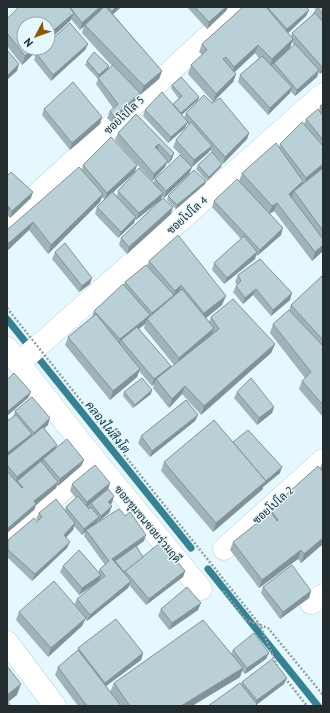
<svg xmlns="http://www.w3.org/2000/svg" width="330" height="713" font-family="'PT Sans',Sarabun,sans-serif">
	<rect width="100%" height="100%" fill="#e5f8fe"/>
	<g fill="none" stroke-linecap="round" stroke-linejoin="round">
		<g stroke="#378195" stroke-width="7">
			<polyline points="7,319 191,548"/>
			<polyline points="208,569 318,706"/>
		</g>
		<g stroke="#b9d0d7" stroke-width="23">
			<g id="minor">
				<polyline points="7,222 240,7"/>
				<polyline points="7,348 95,460 201,589"/>
				<polyline points="19,363 323,94"/>
				<polyline points="7,541 95,460"/>
				<polyline points="224,549 323,460"/>
				<polyline points="311,603 323,595"/>
				<polyline points="7,642 55,706"/>
			</g>
		</g>
		<polyline stroke="#91a0a4" stroke-width="2.5" stroke-dasharray="2 2" stroke-linecap="butt" points="223,591 246,620 268,628 323,695"/>
		<use href="#minor" stroke="#fff" stroke-width="22"/>
		<g stroke="#91a0a4" stroke-width="2.5" stroke-dasharray="2 2" stroke-linecap="butt">
			<polyline points="7,308 260,625 277,666"/>
			<polyline points="285,678 307,706"/>
		</g>
	</g>
	<g fill="#9fb3b9" fill-rule="evenodd">
		<polygon points="19,7 121,7 113,14 162,71 159,79 140,95 139,94 137,99 112,123 107,118 110,111 113,108 96,84 98,79 85,65 87,61 108,69 112,66 82,33 84,26 80,30 71,19 70,21 48,41 48,24 40,48 22,65 7,46 7,19"/>
		<polygon points="187,7 228,7 226,11 207,29"/>
		<path d="M243,7H306L309,10L306,16L288,33L291,37L292,33L313,14L316,7H323V71L320,74L318,72L317,77L295,96L290,91V93L268,115L238,82L240,75L259,58L255,53L234,73L236,74L233,82L213,102L188,74L191,65L202,55L199,52L202,44ZM292,42L294,45L281,57L290,48Z"/>
		<polygon points="88,44 85,50 51,81 34,60 36,53"/>
		<polygon points="172,85 199,97 198,100 182,115 184,118 186,113 212,103 249,133 247,139 223,164 210,150 209,152 192,167 173,147 176,140 189,125 187,123 185,128 168,143 143,116 145,110 173,104 179,99 171,88"/>
		<polygon points="323,104 323,251 312,261 274,211 270,214 281,235 257,256 256,255 255,259 224,284 212,270 214,263 241,239 212,207 214,201 239,181 242,173 279,147 280,144 304,124 306,119 319,111 320,106"/>
		<polygon points="44,109 102,117 100,124 70,150 42,115"/>
		<polygon points="136,114 174,153 172,159 168,164 167,162 165,167 152,181 115,140 118,133"/>
		<polygon points="83,165 135,172 113,192 117,196 118,191 153,183 155,179 192,167 189,174 164,198 162,196 136,220 135,219 134,223 118,238 95,214 97,207 105,200 102,197 100,202 48,254 29,230 7,251 7,230 82,170"/>
		<polygon points="198,165 221,167 207,181 196,169"/>
		<polygon points="7,176 31,198 10,218 7,215"/>
		<polygon points="205,184 176,209 167,200 168,196"/>
		<polygon points="171,214 127,254 119,245 121,238"/>
		<polygon points="55,252 90,284 79,292 52,259"/>
		<path d="M149,261L222,305L206,318L209,322L211,317L275,344L271,353L201,415L182,394L169,408L153,388L154,384L152,386L139,371L137,377L110,400L65,345L68,337L92,317L94,311L124,284L125,282L147,266ZM145,324L144,328L174,365L170,368L171,366L139,329Z"/>
		<polygon points="238,275 290,300 271,316 253,295 243,304 233,292 236,286 237,285 235,282"/>
		<polygon points="323,278 323,417 299,389 302,381 305,378 270,333 273,324 289,310 291,305"/>
		<polygon points="124,392 151,394 133,408 123,396"/>
		<polygon points="237,392 274,407 272,413 257,425 234,398"/>
		<polygon points="15,411 48,425 44,428 56,448 84,460 81,466 58,486 57,485 56,488 36,505 34,510 7,533 7,421 13,417"/>
		<polygon points="198,415 195,421 150,457 138,443 141,436"/>
		<polygon points="233,442 280,473 263,487 263,489 213,532 161,471 164,462"/>
		<polygon points="323,462 323,544 301,563 298,559 259,588 230,550 233,542 268,515 270,509 320,468 322,463"/>
		<polygon points="72,484 108,489 112,503 110,504 112,506 109,513 98,522 97,521 97,523 144,541 137,546 142,557 185,571 183,577 146,605 129,585 128,588 87,621 85,619 82,626 48,657 16,620 19,612 74,605 77,599 95,584 79,595 60,572 63,566 98,572 100,569 105,565 84,536 85,532 82,535 74,526 73,530 66,537 67,548 32,581 7,557 7,544 8,540 38,521 36,519 39,513 65,510 66,507 76,498 70,491"/>
		<polygon points="263,587 311,591 309,598 280,619 261,593"/>
		<polygon points="161,609 198,610 169,630 158,616"/>
		<polygon points="78,648 143,653 141,660 106,686 121,706 78,706 55,675 58,667 78,650"/>
		<polygon points="233,650 269,653 266,659 245,674 242,671 240,677 192,706 121,706 110,692 114,683 231,654"/>
		<polygon points="242,682 284,684 257,704 257,706 208,706 241,685"/>
	</g>
	<g fill="#829296">
		<polygon points="100,7 102,7 99,13 80,30 82,23"/>
		<polygon points="116,7 121,7 109,18 112,11"/>
		<polygon points="226,7 228,7 226,11 207,29 209,22"/>
		<polygon points="309,10 306,16 285,36 287,29"/>
		<polygon points="74,13 70,21 48,41 48,35"/>
		<polygon points="293,39 290,48 269,68 272,59"/>
		<polygon points="88,44 85,50 51,81 53,75"/>
		<polygon points="258,45 255,53 231,75 234,67"/>
		<polygon points="34,48 40,48 22,65 25,56"/>
		<polygon points="19,64 17,71 7,80 7,76"/>
		<polygon points="109,66 108,70 98,79 99,75"/>
		<polygon points="322,67 323,67 323,71 320,74"/>
		<polygon points="319,70 317,77 295,96 297,90"/>
		<polygon points="162,71 159,79 140,95 144,86"/>
		<polygon points="236,74 233,82 213,102 216,94"/>
		<polygon points="292,87 290,93 268,115 270,108"/>
		<polygon points="140,93 137,99 112,123 114,117"/>
		<polygon points="199,97 198,100 179,117 181,113"/>
		<polygon points="102,117 100,124 70,150 72,143"/>
		<polygon points="188,122 185,128 168,143 171,137"/>
		<polygon points="249,133 247,139 223,164 225,157"/>
		<polygon points="159,144 157,151 155,147"/>
		<polygon points="212,146 209,152 192,167 194,160"/>
		<polygon points="174,153 172,159 168,164 171,157"/>
		<polygon points="168,161 165,167 152,181 154,174"/>
		<polygon points="222,164 221,167 207,181 209,177"/>
		<polygon points="323,164 323,169 304,184 306,178"/>
		<polygon points="137,165 135,172 105,200 107,193"/>
		<polygon points="192,167 189,174 164,198 166,191"/>
		<polygon points="206,181 205,184 176,209 177,205"/>
		<polygon points="303,181 300,189 294,191 292,197 286,202 289,194"/>
		<polygon points="33,192 31,198 10,218 12,211"/>
		<polygon points="163,193 161,200 136,220 139,213"/>
		<polygon points="103,194 100,202 48,254 51,245"/>
		<polygon points="277,203 274,211 269,214 272,206"/>
		<polygon points="173,207 171,214 127,254 129,247"/>
		<polygon points="136,217 134,223 118,238 121,232"/>
		<polygon points="33,222 29,230 7,251 9,243"/>
		<polygon points="283,228 281,235 257,256 260,250"/>
		<polygon points="323,245 323,251 312,261 315,252"/>
		<polygon points="257,252 255,259 224,284 227,278"/>
		<polygon points="92,278 90,284 79,292 82,286"/>
		<polygon points="181,285 178,294 150,320 152,313 174,296 175,291"/>
		<polygon points="256,289 253,295 243,304 245,298"/>
		<polygon points="292,293 290,300 271,316 273,310"/>
		<polygon points="226,296 222,305 201,322 204,313"/>
		<polygon points="150,315 148,321 147,319 145,324 122,342 121,340 119,344 117,346 120,339"/>
		<polygon points="214,328 211,337 176,366 179,358"/>
		<polygon points="275,344 271,353 201,415 204,406"/>
		<polygon points="171,366 168,373 156,379 154,384 152,386 154,379"/>
		<polygon points="140,369 137,377 110,400 113,391"/>
		<polygon points="185,386 182,394 169,408 172,399"/>
		<polygon points="152,390 151,394 133,408 135,405"/>
		<polygon points="31,392 28,398 7,416 7,412"/>
		<polygon points="274,407 272,413 257,425 259,418"/>
		<polygon points="198,415 195,421 150,457 152,451"/>
		<polygon points="50,418 48,425 31,439 34,433"/>
		<polygon points="32,434 30,440 7,457 7,453"/>
		<polygon points="57,445 55,452 43,459 42,462 18,482 17,481 16,483 15,484 17,477"/>
		<polygon points="84,460 81,466 58,486 60,479"/>
		<polygon points="282,467 280,473 263,487 263,489 213,532 216,523"/>
		<polygon points="58,482 56,488 36,505 34,510 7,533 7,529 34,501"/>
		<polygon points="110,483 108,490 91,503 85,509 87,502"/>
		<polygon points="114,496 112,503 106,508 108,502"/>
		<polygon points="112,506 109,513 98,522 101,516"/>
		<polygon points="99,517 97,523 86,530 85,532 82,535 84,529"/>
		<polygon points="75,523 73,530 62,542 64,535"/>
		<polygon points="146,535 144,541 110,565 112,559"/>
		<polygon points="323,538 323,544 301,563 304,554"/>
		<polygon points="70,542 67,548 32,581 35,574"/>
		<polygon points="301,550 298,559 259,588 262,580"/>
		<polygon points="185,571 183,577 146,605 149,599"/>
		<polygon points="101,575 99,581 79,595 82,588"/>
		<polygon points="131,581 128,588 87,621 90,615"/>
		<polygon points="311,591 309,598 280,619 283,612"/>
		<polygon points="201,603 198,610 169,630 172,623"/>
		<polygon points="86,618 82,626 48,657 51,648"/>
		<polygon points="143,653 141,660 102,689 105,683"/>
		<polygon points="269,653 266,659 245,674 247,668"/>
		<polygon points="243,668 240,677 192,706 181,706"/>
		<polygon points="287,678 284,684 255,706 257,704 257,706 254,706 257,700"/>
		<polygon points="21,684 17,695 7,703 7,695"/>
	</g>
	<g fill="#b9d0d7" stroke="#829296">
		<polygon points="19,7 69,7 74,13 48,35 48,24 24,24 24,48 34,48 25,56 7,33 7,19"/>
		<polygon points="70,7 100,7 82,23"/>
		<polygon points="104,7 106,7 162,71 144,86 85,25"/>
		<polygon points="108,7 116,7 112,11"/>
		<polygon points="195,7 226,7 209,22"/>
		<polygon points="243,7 266,7 293,39 272,59 258,45 234,67 226,57 223,59 236,74 216,94 191,65 207,50 202,44"/>
		<polygon points="267,7 306,7 309,10 287,29"/>
		<polygon points="317,7 323,7 323,14"/>
		<polygon points="315,13 323,22 323,67 322,67 292,33"/>
		<polygon points="70,23 88,44 53,75 36,53 42,48 48,48 48,43"/>
		<polygon points="295,44 319,70 297,90 274,63"/>
		<polygon points="7,50 19,64 7,76"/>
		<polygon points="94,52 109,66 99,75 87,61"/>
		<polygon points="262,56 292,87 270,108 240,75"/>
		<polygon points="113,65 140,93 114,117 110,111 118,104 98,78"/>
		<polygon points="181,77 199,97 181,113 173,104 182,96 172,85"/>
		<polygon points="73,82 102,117 72,143 44,109"/>
		<polygon points="162,92 188,122 171,137 145,110"/>
		<polygon points="204,95 212,103 220,98 249,133 225,157 186,113"/>
		<polygon points="323,104 323,110 320,106"/>
		<polygon points="318,109 323,116 323,140 306,119"/>
		<polygon points="136,114 174,153 171,157 159,144 155,147 168,161 154,174 118,133"/>
		<polygon points="191,122 212,146 194,160 176,140"/>
		<polygon points="302,122 323,146 323,164 306,178 280,144"/>
		<polygon points="111,137 137,165 107,193 83,165"/>
		<polygon points="276,143 303,181 289,194 323,239 323,245 315,252 277,203 272,206 242,173"/>
		<polygon points="212,152 222,164 209,177 198,165"/>
		<polygon points="180,155 192,167 166,191 155,179"/>
		<polygon points="79,167 103,194 51,245 33,222 9,243 7,241 7,230"/>
		<polygon points="139,168 163,193 139,213 118,191"/>
		<polygon points="323,168 323,231 294,191"/>
		<polygon points="194,170 206,181 177,205 168,196"/>
		<polygon points="11,172 33,192 12,211 7,205 7,176"/>
		<polygon points="237,179 283,228 260,250 214,201"/>
		<polygon points="112,192 136,217 121,232 97,207"/>
		<polygon points="163,198 173,207 129,247 121,238"/>
		<polygon points="7,206 9,209 7,211"/>
		<polygon points="178,235 226,296 204,313 181,285 175,291 149,261"/>
		<polygon points="244,236 257,252 227,278 214,263"/>
		<polygon points="65,243 92,278 82,286 55,252"/>
		<polygon points="260,259 292,293 273,310 256,289 245,298 236,286 241,281 238,275"/>
		<polygon points="146,265 174,295 152,313 125,282"/>
		<polygon points="322,276 323,278 323,340 291,305"/>
		<polygon points="123,284 150,315 120,339 94,311"/>
		<polygon points="182,289 214,328 179,358 147,319"/>
		<polygon points="233,299 275,344 204,406 185,386 172,399 156,379 219,329 211,317"/>
		<polygon points="289,310 323,346 323,405 302,381 311,372 273,324"/>
		<polygon points="96,314 140,369 113,391 68,337"/>
		<polygon points="137,327 171,366 154,379 121,340"/>
		<polygon points="14,373 31,392 7,412 7,380"/>
		<polygon points="142,378 152,390 135,405 124,392"/>
		<polygon points="251,378 274,407 259,418 237,392"/>
		<polygon points="32,397 50,418 34,433 15,411"/>
		<polygon points="186,400 198,415 152,451 141,436"/>
		<polygon points="16,415 32,434 7,453 7,421"/>
		<polygon points="214,420 266,481 216,523 164,462"/>
		<polygon points="43,427 57,445 17,477 7,465 7,456"/>
		<polygon points="248,430 282,467 266,481 233,442"/>
		<polygon points="67,439 84,460 60,479 43,459"/>
		<polygon points="41,461 58,482 34,501 36,504 7,529 7,471 22,488 23,487 17,481"/>
		<polygon points="95,465 110,483 87,502 72,484"/>
		<polygon points="318,466 323,472 323,538 304,554 301,550 262,580 233,542 271,512 277,521 278,520 270,509"/>
		<polygon points="108,489 114,496 108,502 112,506 101,516 91,503"/>
		<polygon points="78,496 89,509 91,507 99,517 84,529 66,507"/>
		<polygon points="56,499 75,523 64,535 70,542 35,574 8,550 8,540 34,518 37,522 42,517 39,513"/>
		<polygon points="119,509 125,516 130,512 146,535 112,559 131,581 90,615 77,599 105,576 100,569 109,561 86,530"/>
		<polygon points="161,542 185,571 149,599 125,571"/>
		<polygon points="136,546 143,557 124,572 115,561"/>
		<polygon points="79,550 101,575 82,588 63,566"/>
		<polygon points="292,565 311,591 283,612 263,587"/>
		<polygon points="54,581 86,618 51,648 19,612"/>
		<polygon points="187,587 201,603 172,623 161,609"/>
		<polygon points="116,619 143,653 105,683 78,648"/>
		<polygon points="203,620 243,668 181,706 130,706 114,683"/>
		<polygon points="254,633 269,653 247,668 233,650"/>
		<polygon points="78,650 121,706 87,706 58,667"/>
		<polygon points="272,659 287,678 257,700 242,682"/>
		<polygon points="7,666 21,684 7,695"/>
		<polygon points="240,683 257,704 255,706 208,706"/>
		<polygon points="7,701 11,706 7,706"/>
	</g>
	<g text-anchor="middle" dominant-baseline="central" stroke-width="3" stroke-linejoin="round" paint-order="stroke">
		<g font-size="11" fill="#232c2f" stroke="#e5f8fe">
			<text transform="translate(124 115) rotate(-43)">ซอยโปโล 5</text>
			<text transform="translate(187 215) rotate(-42)">ซอยโปโล 4</text>
			<text transform="translate(273 505) rotate(-42)">ซอยโปโล 2</text>
			<text transform="translate(148 524) rotate(50)">ซอยชุมชนซอยร่วมฤดี</text>
		</g>
		<g font-size="12" font-style="italic" fill="#053541" stroke="#e5f8fe">
			<text transform="translate(108 427) rotate(51)">คลองไผ่สิงโต</text>
		</g>
	</g>
	<rect width="330" height="713" fill="none" stroke="#232c2f" stroke-width="16"/>
	<g transform="translate(36 36) rotate(229)"><circle r="19" fill="#e5f8fe" stroke="#97a6ab"/>
	<path d="M0-3L7 15L0 10L-7 15Z" fill="#8c5806"/>
	<text y="-6" font-size="11" font-weight="bold" text-anchor="middle" fill="#232c2f">N</text>
	</g>
</svg>
